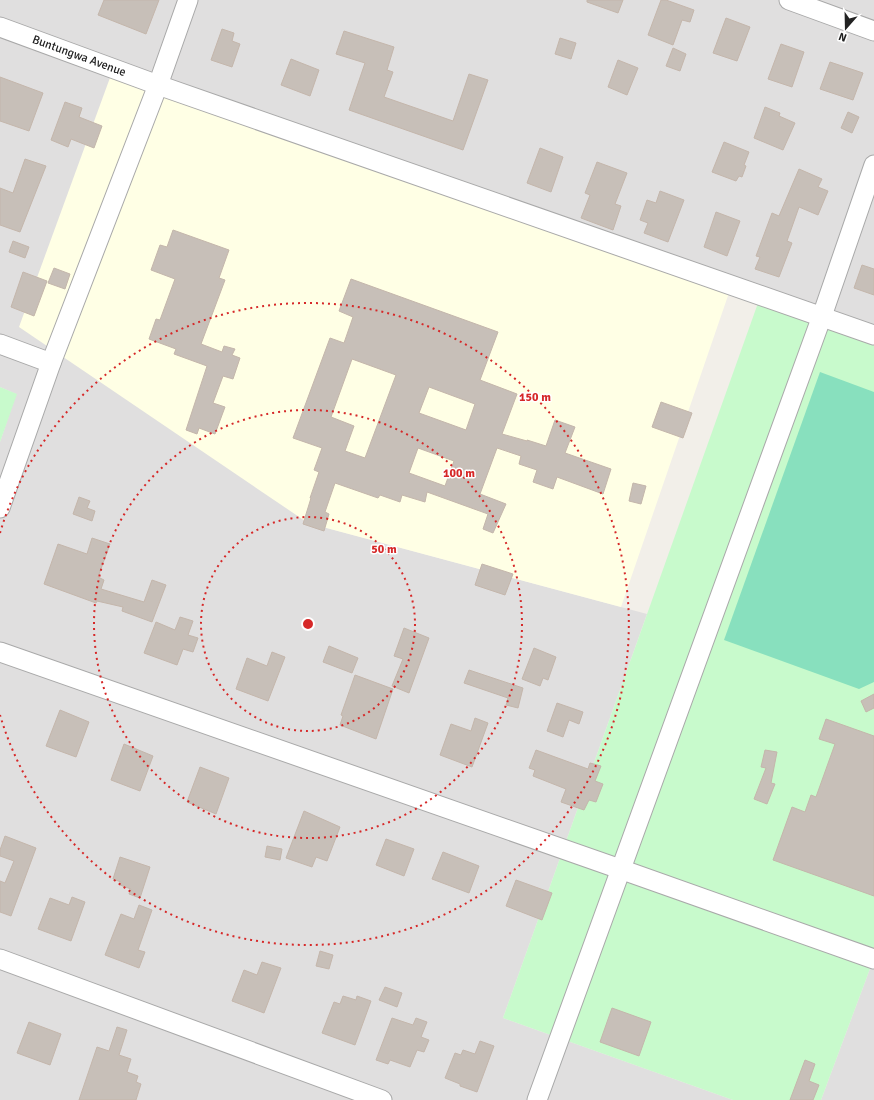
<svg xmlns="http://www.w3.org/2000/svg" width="874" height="1100" font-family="Signika,sans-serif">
	<rect width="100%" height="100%" fill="#f2efe9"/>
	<g fill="#e0dfdf">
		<polygon points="0,0 874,0 874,329 732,284 308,523 647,614 503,1018 733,1100 0,1100 0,442 16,394 0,387"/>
		<polygon points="874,958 874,1100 821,1100"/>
	</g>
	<polygon fill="#ffffe5" points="115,64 732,284 621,607 308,523 19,327"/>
	<g fill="#c8facc">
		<polygon points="763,289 874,329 874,958 821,1100 733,1100 503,1018"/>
		<polygon points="0,387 17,394 0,442"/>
	</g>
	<polygon fill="#88e0be" points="820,372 874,392 874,682 859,689 724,640"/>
	<g fill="#c7bfb8" stroke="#c4b6ab" fill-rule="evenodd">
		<polygon points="104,0 159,0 146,34 98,15"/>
		<polygon points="587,0 623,0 618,13 587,2"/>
		<polygon points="661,0 666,0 694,10 690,22 682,20 673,45 648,35"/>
		<polygon points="726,18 750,27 737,61 713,53"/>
		<polygon points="222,29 234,33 232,41 240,44 232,67 211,60"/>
		<polygon points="344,31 394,47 387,70 393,72 384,97 453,121 469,74 488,80 463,150 349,110 365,63 336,54"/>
		<polygon points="560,38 576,43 571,59 555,54"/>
		<polygon points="781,44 804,52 792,87 768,79"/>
		<polygon points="673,48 686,54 680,71 666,66"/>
		<polygon points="291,59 319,70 310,96 281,85"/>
		<polygon points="618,60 638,68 627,95 608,87"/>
		<polygon points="830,62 863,73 853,100 820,89"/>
		<polygon points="0,77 43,93 29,131 0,121"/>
		<polygon points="65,102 82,108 79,117 102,126 94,148 71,139 68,147 51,140"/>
		<polygon points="765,107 780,113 779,116 795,123 783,150 754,138"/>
		<polygon points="848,112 859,117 852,133 841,128"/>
		<polygon points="724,142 749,152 744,165 746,166 742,177 739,176 736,181 712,172"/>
		<polygon points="540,148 563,157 551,192 527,183"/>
		<polygon points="25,159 46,166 20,232 0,225 0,188 13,193"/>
		<polygon points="597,162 627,173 615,204 621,206 613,230 581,218 590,195 585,193"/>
		<polygon points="799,169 822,179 818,187 828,191 818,215 799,207 787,241 792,243 779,277 755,269 760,257 756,256 772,213 779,216"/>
		<polygon points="660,191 684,200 668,242 644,233 648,223 640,220 647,200 656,203"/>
		<polygon points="716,212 740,221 727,256 704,247"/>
		<polygon points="173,230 229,250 219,278 225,280 201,344 222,352 224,346 235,349 232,355 240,358 233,379 223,376 213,403 225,407 215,434 199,428 197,434 186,430 207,366 174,354 176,349 149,339 156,319 160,320 175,279 151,270 160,245 167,247"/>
		<polygon points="13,241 29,247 25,258 9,252"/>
		<polygon points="862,265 874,269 874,295 854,288"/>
		<polygon points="54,268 70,274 65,289 48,283"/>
		<polygon points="23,272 47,281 34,316 11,307"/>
		<path d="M351,279L498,332L480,380L517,394L502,434L527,441V440L546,446L555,420L575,427L565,453L611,469L603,494L557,477L553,489L533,482L537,470L519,464L521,456L497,448L480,494L506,504L493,533L483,529L488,514L427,492L425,502L402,495L400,502L380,495L378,498L335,483L325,512L329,514L324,531L303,524L311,498H310L319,472L314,470L322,448L293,438L330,338L344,343L353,317L339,311ZM352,359L396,375L365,458L345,451L354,426L331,417ZM429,387L475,404L466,430L419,413ZM418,448L454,461L445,486L409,473Z"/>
		<polygon points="661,402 692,413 683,438 652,427"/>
		<polygon points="633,483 646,486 641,504 629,501"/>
		<polygon points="79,497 90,501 87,508 95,511 92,521 73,514"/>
		<polygon points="92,538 110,544 98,577 104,580 101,589 144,602 152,580 166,585 152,622 122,611 123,607 97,601 96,603 44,584 58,544 87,554"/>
		<polygon points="482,564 513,574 505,595 475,585"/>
		<polygon points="180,617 193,621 188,635 198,638 193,652 183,649 177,665 144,653 156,622 175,630"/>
		<polygon points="404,628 429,638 409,693 392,686 403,659 394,656"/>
		<polygon points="329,646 358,658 352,673 323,662"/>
		<polygon points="534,648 556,657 548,680 543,678 540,686 522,679"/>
		<polygon points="272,652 285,657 268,701 236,689 247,658 267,666"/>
		<polygon points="469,670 523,688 518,708 506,705 508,698 464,683"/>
		<polygon points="355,675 393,689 376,739 340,725 343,716 341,715"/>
		<polygon points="874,694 874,708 866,712 861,701"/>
		<polygon points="557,703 583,712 579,724 569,720 563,737 547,731"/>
		<polygon points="60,710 89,722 76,757 46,746"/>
		<polygon points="475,718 488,723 472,767 440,755 451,724 471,731"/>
		<polygon points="826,719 874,736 874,896 773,860 792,807 805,812 811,795 816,797 835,744 819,739"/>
		<polygon points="124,744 153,756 140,791 111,780"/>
		<polygon points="536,750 588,769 590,763 601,766 595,781 603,784 596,802 589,800 584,810 561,802 566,789 533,776 535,770 529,768"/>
		<polygon points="765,750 777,752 771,783 775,784 767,804 754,799 766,768 761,767"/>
		<polygon points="200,767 229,778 216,814 187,802"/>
		<polygon points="304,811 340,827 327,861 316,857 312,867 286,858"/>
		<polygon points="5,836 36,848 11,916 0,912 0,881 5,883 14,861 0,856 0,850"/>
		<polygon points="386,839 414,849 404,876 376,865"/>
		<polygon points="267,846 282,849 280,860 265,857"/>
		<polygon points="443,852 479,866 469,893 432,879"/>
		<polygon points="120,857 150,867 140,898 129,894 131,889 120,885 121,882 113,879"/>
		<polygon points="516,880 552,893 542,920 506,906"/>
		<polygon points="72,897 85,902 71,941 38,929 50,898 69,905"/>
		<polygon points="139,905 152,910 138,950 145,952 139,968 105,955 121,914 134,919"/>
		<polygon points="320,951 333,955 329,969 316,966"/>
		<polygon points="262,962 281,968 264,1013 232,1001 244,970 257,975"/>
		<polygon points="385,987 402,993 397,1007 379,1000"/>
		<polygon points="343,996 356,1000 357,996 371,1001 355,1045 322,1033 334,1002 340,1004"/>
		<polygon points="612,1008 651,1022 639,1056 600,1042"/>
		<polygon points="392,1018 413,1025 416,1018 427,1022 421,1037 429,1040 424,1052 417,1050 410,1067 390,1060 388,1064 376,1060"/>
		<polygon points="29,1022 61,1034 50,1065 17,1053"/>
		<polygon points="117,1027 127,1030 119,1055 131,1059 127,1072 138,1076 136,1082 141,1084 136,1100 79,1100 97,1047 109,1051"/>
		<polygon points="480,1041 494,1046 477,1092 460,1086 460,1084 445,1078 455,1053 461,1055 463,1050 475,1054"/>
		<polygon points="805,1060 815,1064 809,1081 819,1085 813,1100 790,1100"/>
	</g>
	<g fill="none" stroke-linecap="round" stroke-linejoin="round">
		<g stroke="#a9a9a9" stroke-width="21">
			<g id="minor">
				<polyline points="789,0 874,31"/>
				<polyline points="0,27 158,85 874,335"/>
				<polyline points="0,344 51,363"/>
				<polyline points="0,508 51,363 158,85 188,0"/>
				<polyline points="0,652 620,869 874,959"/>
				<polyline points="0,959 382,1100"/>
				<polyline points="537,1100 822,316 874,165"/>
			</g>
		</g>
		<use href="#minor" stroke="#fff" stroke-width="19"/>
	</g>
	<g fill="none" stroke="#d62828" stroke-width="2" stroke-dasharray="2 4">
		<circle cx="308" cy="624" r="107"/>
		<circle cx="308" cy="624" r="214"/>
		<path d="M0 533A321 321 0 1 1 0 715"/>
	</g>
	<g text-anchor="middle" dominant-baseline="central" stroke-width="3" stroke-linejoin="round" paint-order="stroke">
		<g font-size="12" fill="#222" stroke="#fff">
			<text transform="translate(79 56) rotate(20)">Buntungwa Avenue</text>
		</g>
	</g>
	<circle cx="308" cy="624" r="6" fill="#d62828" stroke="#fff" stroke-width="2"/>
	<g font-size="12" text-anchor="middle" font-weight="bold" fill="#d62828" stroke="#fff" stroke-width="3" stroke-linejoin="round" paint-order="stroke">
		<text x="535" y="401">150 m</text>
		<text x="459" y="477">100 m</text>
		<text x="384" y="553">50 m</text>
	</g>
	<g transform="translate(846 28) rotate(200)" stroke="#ffffff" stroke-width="3" paint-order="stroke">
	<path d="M0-3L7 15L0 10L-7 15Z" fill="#222222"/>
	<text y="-6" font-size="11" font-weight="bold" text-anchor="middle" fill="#222222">N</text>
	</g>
</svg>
